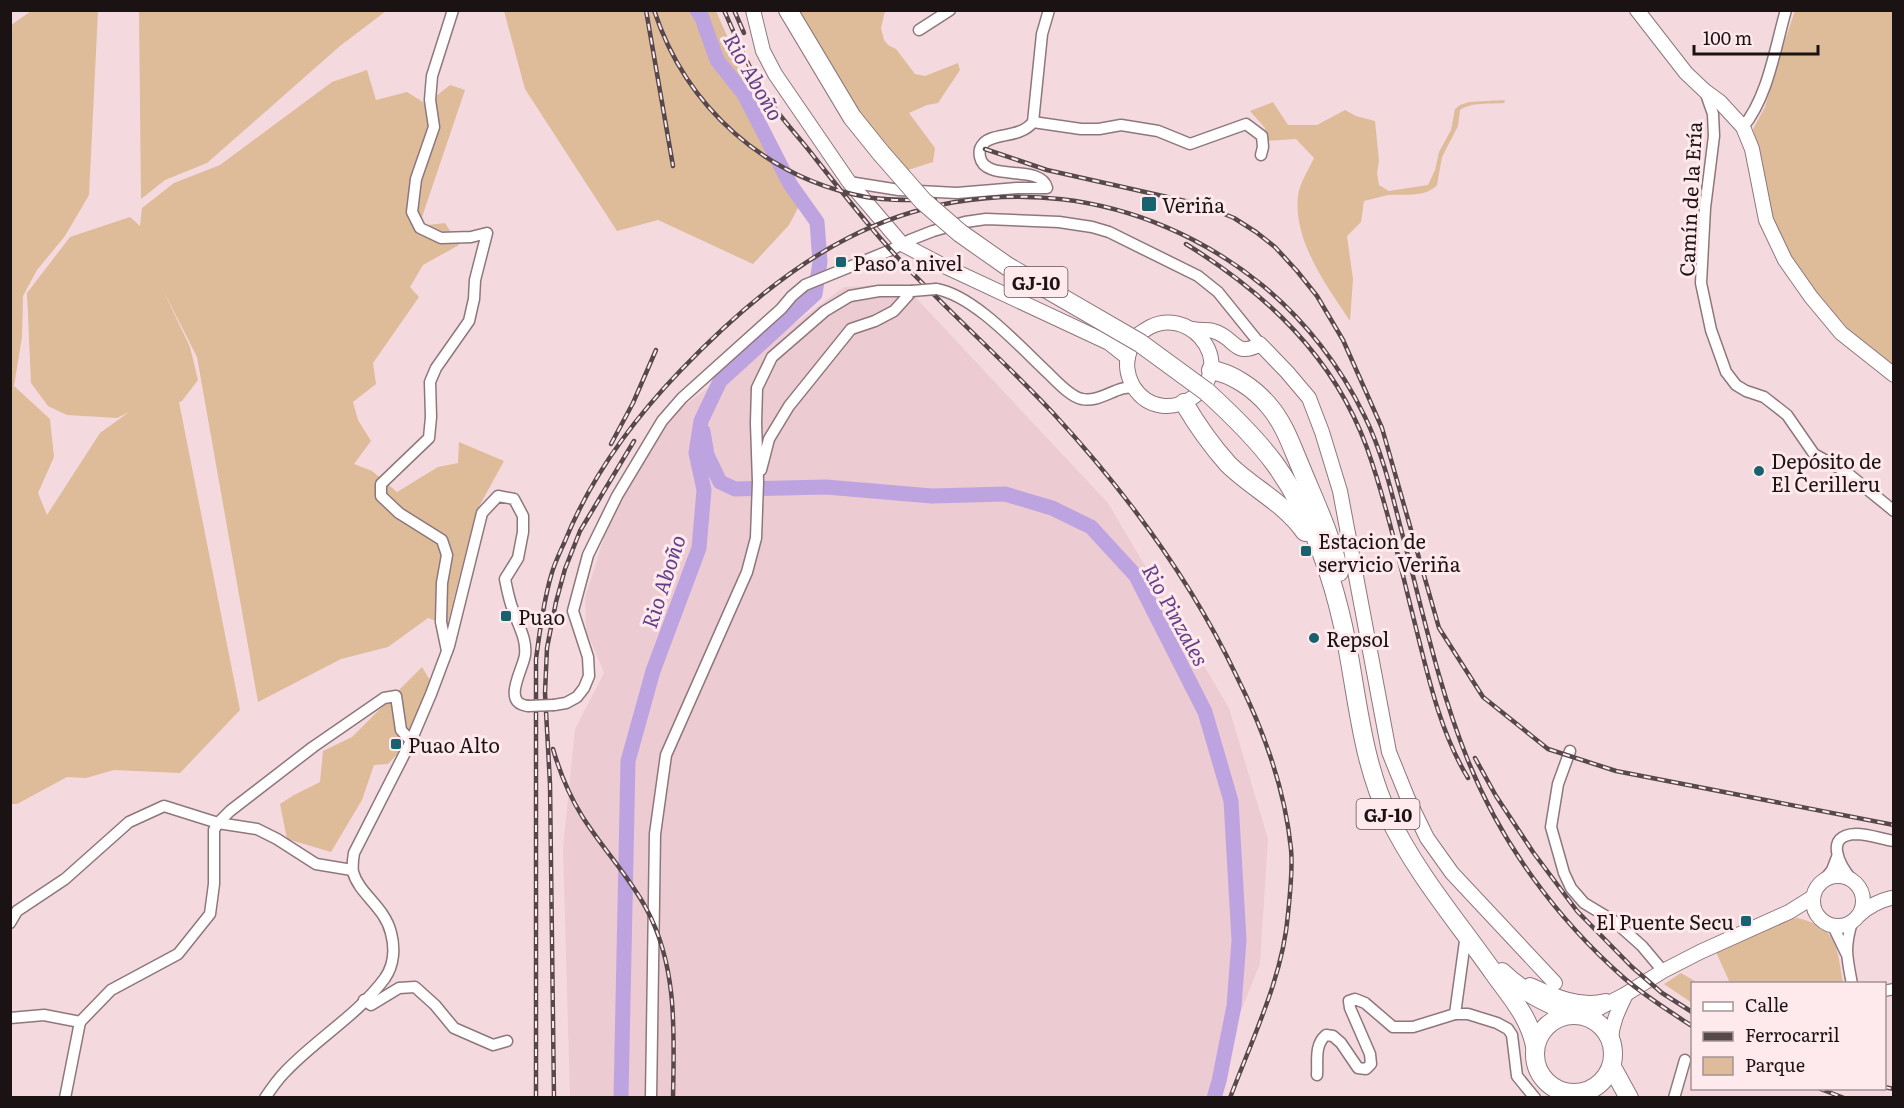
<svg xmlns="http://www.w3.org/2000/svg" width="1904" height="1108" font-family="Literata,serif">
	<rect width="100%" height="100%" fill="#f4dadf"/>
	<polygon fill="#edcbd2" points="903,284 1108,503 1229,708 1268,839 1260,964 1206,1097 570,1098 563,848 575,729 604,673 586,629 585,598 609,522 650,447 678,410 844,287"/>
	<g fill="#debb99">
		<polygon points="31,11 98,11 89,195 65,236 37,270 23,296 22,337 14,386 50,419 54,457 38,493 47,515 100,433 129,412 117,418 67,415 48,406 31,383 27,293 70,237 130,217 140,226 142,208 174,183 220,165 332,82 367,70 376,100 407,92 426,104 450,85 465,90 419,226 445,223 459,245 423,265 410,287 419,297 373,363 376,384 353,402 358,420 371,441 354,464 372,471 397,492 438,467 458,463 459,442 504,461 476,512 447,625 428,618 388,647 341,659 258,702 197,357 163,290 190,347 198,380 182,401 179,402 240,710 180,773 114,770 86,778 67,777 17,804 11,804 10,26"/>
		<polygon points="139,11 139,10 386,11 340,46 207,163 165,180 141,199"/>
		<polygon points="504,11 716,11 744,74 754,127 794,178 799,206 789,225 753,264 658,220 617,231 525,89"/>
		<polygon points="799,11 885,11 881,28 884,40 888,45 896,49 915,74 925,76 958,63 960,70 938,103 927,105 909,113 935,148 933,162 908,170 856,107"/>
		<polygon points="1795,11 1893,11 1893,365 1892,366 1851,332 1822,301 1790,255 1771,222 1753,129 1765,107 1781,51"/>
		<path d="M1505,100L1504,103C1490,104 1471,102 1460,110L1458,126L1442,157L1437,185C1426,198 1404,194 1388,195C1380,197 1372,199 1364,201L1361,222L1347,236L1353,279L1350,321C1327,286 1293,241 1298,196C1299,184 1309,169 1314,158L1296,139L1266,141L1265,128L1250,111L1273,102L1288,125H1317L1345,110L1356,116L1375,121L1379,161L1377,173L1379,185L1389,191L1428,185L1435,170L1439,152L1451,130L1455,109L1460,105L1469,102Z"/>
		<polygon points="422,667 431,682 399,752 388,764 374,765 362,800 331,852 287,839 280,804 294,795 320,782 323,751 352,737"/>
		<path d="M1797,918C1838,927 1837,948 1843,983H1730L1716,952L1787,920Z"/>
		<polygon points="1681,973 1698,983 1692,984 1692,1003 1664,984"/>
	</g>
	<g fill="none" stroke-linecap="round" stroke-linejoin="round">
		<g stroke="#bda4e0" stroke-width="15">
			<polyline points="703,431 707,455 720,482 735,489 826,487 932,496 1005,494 1052,508 1091,527 1136,576 1205,712 1231,801 1239,940 1234,1006 1219,1081 1214,1098"/>
			<polyline points="621,1098 628,761 653,671 699,548 704,490 696,453 701,421 720,381 815,294 820,262 817,222 790,184 744,94 717,60 702,18 697,10"/>
		</g>
		<g stroke="#8e777c" stroke-width="13">
			<g id="street">
				<polyline points="919,30 950,10"/>
				<polyline points="1705,91 1713,114 1714,136 1705,208 1701,283 1711,330 1726,372 1736,385 1746,391 1764,397 1787,415 1814,454 1846,472 1894,511"/>
				<polyline points="1033,122 1081,129 1099,129 1121,125 1158,131 1190,144 1246,124 1262,136 1263,147 1261,155"/>
				<path d="M1743,127C1768,97 1775,48 1786,10"/>
				<path d="M849,182L899,190L957,193L1017,188H1047C1041,163 985,183 980,157C979,152 980,147 983,144C993,132 1020,139 1033,122L1042,34L1049,10"/>
				<path d="M936,289C974,295 1021,348 1049,374C1057,382 1071,397 1082,399C1101,403 1118,384 1135,388"/>
				<polyline points="761,470 769,439 789,406 851,329 875,321 894,311 912,291"/>
				<polyline points="447,651 441,622 442,583 447,555 442,540 399,513 381,496 381,484 429,438 431,417 430,382 436,368 469,321 474,299 475,280 487,233 471,237 441,238 420,228 412,212 416,179 434,127 430,100 432,76 453,10"/>
				<polyline points="554,705 566,703 577,697 584,688 589,676 588,657 573,611 588,555 617,496 662,421 682,398 781,309 792,296 805,285 891,250 910,240 933,231 965,222 986,219 1059,222 1092,227 1109,232 1198,276 1218,292 1260,344"/>
				<polyline points="1570,751 1558,784 1551,827 1564,873 1571,888 1584,903 1614,921 1642,946 1663,971"/>
				<polyline points="1824,880 1832,870 1837,857"/>
				<path d="M1852,880C1840,866 1823,835 1856,834C1868,834 1882,839 1894,841"/>
				<path d="M1852,922C1844,949 1847,957 1852,984"/>
				<polyline points="10,923 17,911 65,879 129,822 164,806 218,823 257,829 277,839 316,864 352,870"/>
				<polyline points="1833,926 1846,953"/>
				<polyline points="1884,991 1894,989"/>
				<polyline points="364,1000 371,1005 399,988 415,987 435,1005 454,1028 493,1045 507,1041"/>
				<polyline points="1455,1014 1466,934"/>
				<polyline points="10,1018 44,1015 80,1022"/>
				<polyline points="80,1022 111,990 178,954 210,914 214,884 214,830 218,823 230,811 313,747 384,698 396,696 401,730 411,741"/>
				<path d="M1317,1075C1318,1061 1314,1045 1326,1035L1333,1036L1341,1043L1358,1068L1366,1069L1371,1064L1370,1054L1350,1008L1349,1001L1355,999L1365,1003L1393,1027H1413L1455,1014H1468L1497,1023L1508,1029L1512,1035L1517,1076L1535,1098"/>
				<polyline points="65,1098 80,1022"/>
				<path d="M265,1098C271,1089 277,1080 285,1072C316,1039 358,1015 385,978C394,965 395,948 391,933C385,907 359,894 353,872C352,866 353,859 354,853L411,741L431,694L449,646L482,513L498,496L514,499L523,516V532L518,558L505,579C507,589 509,600 513,610C518,625 527,639 525,655C523,670 501,703 528,706"/>
				<polyline points="651,1098 655,834 666,755 747,572 756,538 758,482 756,423 757,388 772,357 825,311 850,296 879,291 912,291"/>
				<polyline points="1674,1098 1685,1060"/>
			</g>
		</g>
		<g stroke="#8e777c" stroke-width="16">
			<g id="secondary">
				<polyline points="753,10 763,51 775,74 849,182 902,244 942,265 1109,343 1128,358"/>
				<polyline points="1637,10 1686,73 1705,91 1720,102 1743,127 1752,149 1766,220 1785,260 1811,297 1841,333 1894,375"/>
				<path d="M1193,329C1200,331 1207,329 1213,331C1236,337 1234,359 1260,344L1287,372L1309,398L1322,432L1340,491L1389,752L1408,799L1427,838L1452,873L1555,983"/>
				<path d="M1126,341C1135,338 1141,332 1150,327C1167,318 1187,323 1200,337C1240,382 1164,436 1133,386C1127,375 1125,362 1130,350"/>
				<circle cx="1838" cy="901" r="25"/>
				<path d="M1859,915C1869,906 1878,901 1891,898"/>
				<path d="M1530,985C1554,996 1580,1008 1606,1001"/>
				<polyline points="1584,1016 1626,994 1663,971 1700,952 1789,912 1813,897"/>
				<path d="M1611,1039C1612,1022 1619,1009 1626,994"/>
			</g>
		</g>
		<g stroke="#8e777c" stroke-width="20">
			<g id="highway">
				<polyline points="788,10 852,117 881,153"/>
				<path d="M1211,370C1232,373 1255,389 1269,406C1284,423 1292,447 1301,468C1315,502 1331,535 1339,572"/>
				<path d="M1207,392C1231,414 1256,438 1275,464C1313,517 1335,582 1347,645C1358,703 1363,763 1389,817C1416,873 1457,921 1493,972C1510,996 1529,1016 1535,1046"/>
				<path d="M1184,403C1197,425 1211,445 1228,464C1252,488 1285,503 1305,532"/>
				<path d="M1502,972C1522,992 1547,1003 1572,1014"/>
				<circle cx="1574" cy="1054" r="39"/>
				<polyline points="1612,1067 1629,1098"/>
			</g>
		</g>
		<use href="#street" stroke="#fff" stroke-width="10"/>
		<use href="#secondary" stroke="#fff" stroke-width="14"/>
		<use href="#highway" stroke="#fff" stroke-width="18"/>
		<g stroke="#56484b" stroke-width="4.5">
			<g id="rail">
				<polyline points="646,10 673,166"/>
				<path d="M654,10C686,108 766,178 866,197C889,201 912,200 935,200"/>
				<path d="M724,10C737,40 750,71 767,97C781,119 800,138 815,158C842,192 868,226 898,258C948,311 1003,360 1053,413C1126,492 1191,580 1237,677C1264,731 1285,789 1291,849C1293,870 1290,893 1288,914C1283,977 1252,1039 1230,1098"/>
				<polyline points="734,10 744,33"/>
				<polyline points="985,149 1047,170 1203,205 1234,218 1256,232 1275,247 1297,271 1317,296 1343,340 1382,428 1439,628 1483,697 1548,749 1616,771 1894,825"/>
				<path d="M1186,244C1267,294 1334,357 1367,448C1387,505 1400,565 1415,624C1428,676 1440,732 1468,778"/>
				<polyline points="611,444 633,403 656,350"/>
				<path d="M553,749C560,773 569,795 582,816C602,848 629,876 647,910C678,968 674,1034 673,1098"/>
				<polyline points="1475,758 1496,796 1533,852 1577,911 1632,967 1662,993 1692,1012"/>
				<polyline points="1884,1087 1894,1089"/>
				<polyline points="1818,1088 1844,1098"/>
				<path d="M536,1098V659C540,631 543,603 551,576C554,564 560,552 565,541C591,477 632,421 680,371C729,320 785,270 848,238C985,168 1144,189 1262,285C1305,320 1341,367 1365,417C1383,454 1392,494 1402,533C1422,608 1438,686 1467,758C1500,842 1556,918 1624,978C1645,996 1669,1011 1692,1026"/>
				<polyline points="554,1098 550,784 545,693 547,648 556,602 565,569 580,531 634,441"/>
			</g>
		</g>
		<use href="#rail" stroke="#fee9ed" stroke-width="2" stroke-dasharray="7" stroke-linecap="butt"/>
		<g stroke="#8e777c" stroke-width="13" stroke-linecap="butt">
			<g id="street-bridge">
				<polyline points="912,291 936,289"/>
				<polyline points="528,706 554,705"/>
			</g>
		</g>
		<g stroke="#8e777c" stroke-width="20" stroke-linecap="butt">
			<polyline id="highway-bridge" points="881,153 923,201 960,233 1007,266 1140,343 1207,392"/>
		</g>
		<use href="#street-bridge" stroke="#fff" stroke-width="10"/>
		<use href="#highway-bridge" stroke="#fff" stroke-width="18"/>
	</g>
	<g fill="#17626e" stroke="#fee9ed" stroke-width="2">
		<rect x="1141" y="196" width="16" height="16" rx="3"/>
		<rect x="835" y="256" width="12" height="12" rx="3"/>
		<circle cx="1759" cy="471" r="6"/>
		<rect x="1300" y="545" width="12" height="12" rx="3"/>
		<rect x="500" y="610" width="12" height="12" rx="3"/>
		<circle cx="1314" cy="638" r="6"/>
		<rect x="390" y="738" width="12" height="12" rx="3"/>
		<rect x="1740" y="915" width="12" height="12" rx="3"/>
	</g>
	<g text-anchor="middle" dominant-baseline="central" stroke-width="6" stroke-linejoin="round" paint-order="stroke">
		<g fill="#fee9ed" stroke="#5f5255" stroke-width="1.5">
			<rect x="1004.5" y="267" width="63" height="30" rx="4.5"/>
			<rect x="1356.5" y="799" width="63" height="30" rx="4.5"/>
		</g>
		<g font-size="18" font-weight="bold" fill="#1b1214">
			<text x="1036" y="282">GJ-10</text>
			<text x="1388" y="814">GJ-10</text>
		</g>
		<g font-size="20" fill="#1b1214" stroke="#fee9ed">
			<text transform="translate(1689 199) rotate(-87)">Camín de la Ería</text>
		</g>
		<g font-size="20" fill="#1b1214" stroke="#fee9ed" text-anchor="start">
			<text x="1162" y="204">Veriña</text>
			<text x="853" y="262">Paso a nivel</text>
			<text x="1771" y="460">Depósito de<tspan x="1771" dy="23">El Cerilleru</tspan></text>
			<text x="1318" y="540">Estacion de<tspan x="1318" dy="23">servicio Veriña</tspan></text>
			<text x="518" y="616">Puao</text>
			<text x="1326" y="638">Repsol</text>
			<text x="408" y="744">Puao Alto</text>
			<text x="1734" y="921" text-anchor="end">El Puente Secu</text>
		</g>
		<g font-size="21" font-style="italic" fill="#613f88" stroke="#fee9ed">
			<text transform="translate(755 76) rotate(60)">Rio Aboño</text>
			<text transform="translate(662 581) rotate(-72)">Rio Aboño</text>
			<text transform="translate(1177 614) rotate(61)">Rio Pinzales</text>
		</g>
	</g>
	<rect width="1904" height="1108" fill="none" stroke="#1b1214" stroke-width="24"/>
	<rect x="1691" y="982" width="195" height="108" fill="#fee9ed" stroke="#a39396" stroke-width="1.5"/>
	<rect x="1703" y="1002" width="30" height="9" fill="#ffffff" stroke="#a39396" stroke-width="1.5"/>
	<text x="1745" y="1012" font-size="18" fill="#1b1214">Calle</text>
	<rect x="1703" y="1032" width="30" height="9" fill="#56484b" stroke="#a39396" stroke-width="1.5"/>
	<text x="1745" y="1042" font-size="18" fill="#1b1214">Ferrocarril</text>
	<rect x="1703" y="1057" width="30" height="18" fill="#debb99" stroke="#a39396" stroke-width="1.5"/>
	<text x="1745" y="1072" font-size="18" fill="#1b1214">Parque</text>
	<path d="M1694 45v9h124v-9" fill="none" stroke="#1b1214" stroke-width="3"/>
	<text x="1703" y="45" font-size="18" fill="#1b1214" stroke="#fee9ed" stroke-width="4.5" paint-order="stroke">100 m</text>
</svg>
